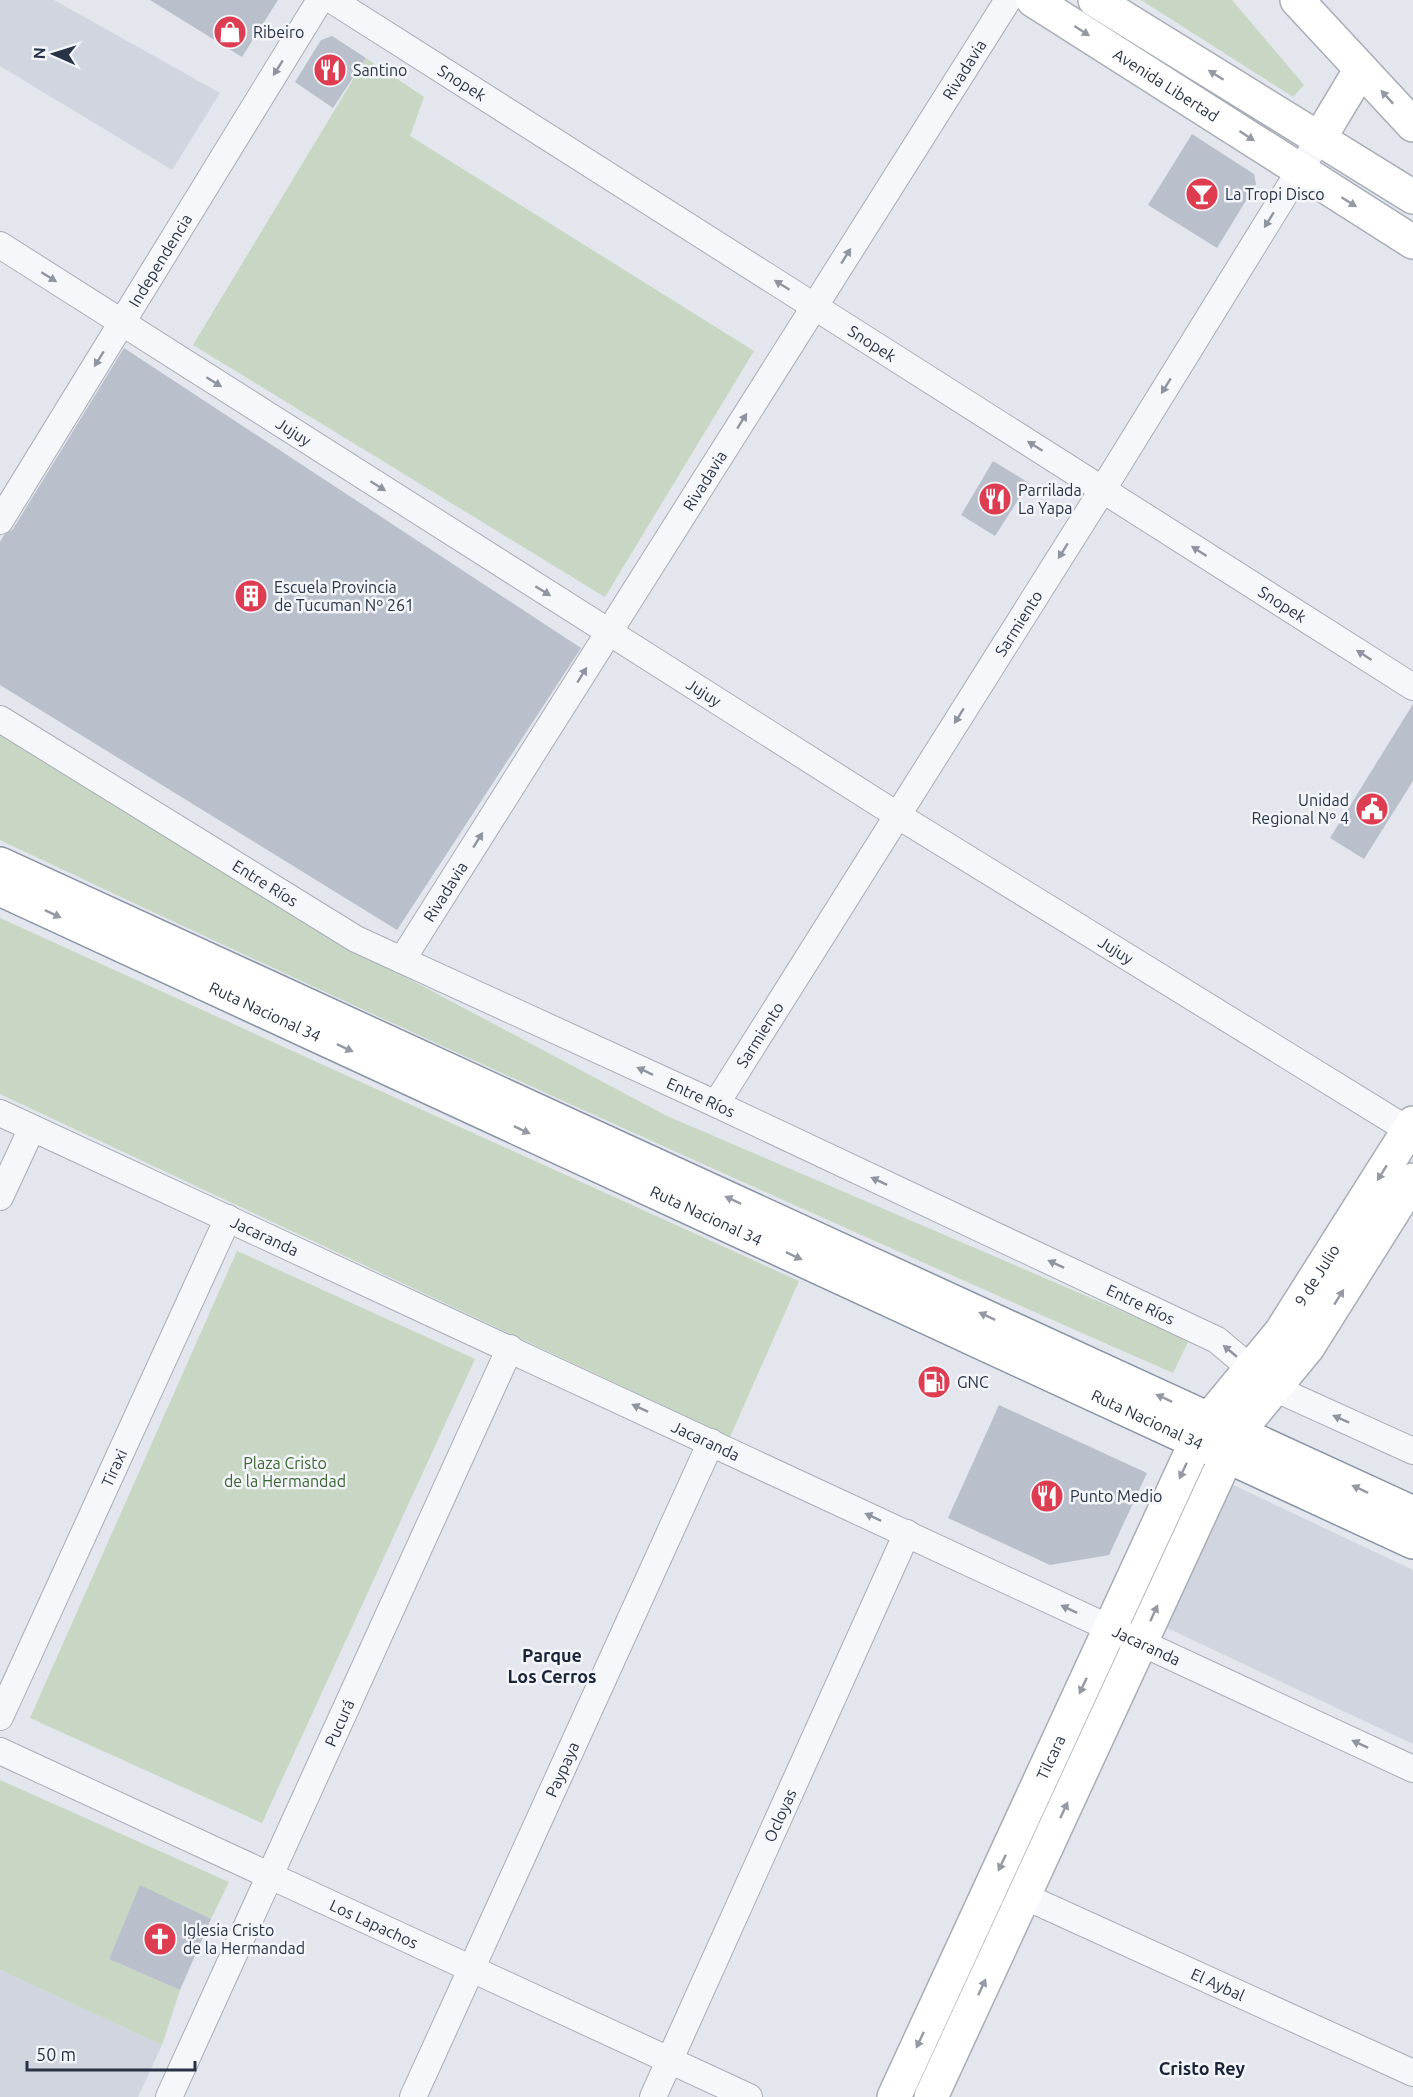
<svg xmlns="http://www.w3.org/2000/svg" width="1413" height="2097" font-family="Ubuntu,sans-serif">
	<rect width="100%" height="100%" fill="#e3e6ec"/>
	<g fill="#d0d5df">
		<polygon points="0,0 54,0 220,93 172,170 0,66"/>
		<polygon points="1229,1483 1413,1570 1413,1744 1159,1624"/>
		<polygon points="0,1970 162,2045 138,2097 0,2097"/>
	</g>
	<g fill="#c8d7c3">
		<polygon points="1141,0 1232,0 1304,85 1293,97"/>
		<polygon points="366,58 424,97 410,136 754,351 605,597 193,345"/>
		<path d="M0,734L347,946L667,1116L1189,1340L1173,1373C780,1200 388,1024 0,840Z"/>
		<polygon points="0,918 799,1281 730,1437 0,1094"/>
		<polygon points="237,1251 475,1359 262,1823 30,1718"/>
		<polygon points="0,1780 229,1882 211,1919 140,1886 109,1959 180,1990 162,2045 0,1970"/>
	</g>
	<g fill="#b9bfcb">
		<polygon points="150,0 278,0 242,57"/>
		<polygon points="332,36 366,58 333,108 295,82 321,40"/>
		<polygon points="1192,134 1254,174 1256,184 1217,248 1148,205"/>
		<polygon points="124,348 581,648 397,930 0,685 0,542 4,535 13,529"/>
		<polygon points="993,461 1029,483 995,536 961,515"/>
		<polygon points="1413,704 1413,781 1364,859 1330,838"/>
		<polygon points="999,1405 1147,1473 1109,1555 1050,1565 948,1518"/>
		<polygon points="140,1885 211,1919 180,1990 109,1959"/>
	</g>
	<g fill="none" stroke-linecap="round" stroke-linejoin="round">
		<g stroke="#a7adb7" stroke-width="28">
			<g id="street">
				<path id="s1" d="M332,0L1413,687"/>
				<path id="s2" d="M0,245L897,815L1413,1133"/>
				<path id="s3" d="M0,521L320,0"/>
				<path id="s4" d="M0,719L356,939L716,1104L1217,1340L1274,1388L1413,1451"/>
				<path id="s5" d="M402,960L1008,0"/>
				<path id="s6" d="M716,1104L1103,489L1319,139"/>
				<path id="s7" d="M0,1113L1413,1769"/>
				<polyline points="0,1197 32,1128"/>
				<path id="s8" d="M0,1717L228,1218"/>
				<path id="s9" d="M0,1751L749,2097"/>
				<path id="s10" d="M1024,1896L1413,2073"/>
				<path id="s11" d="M169,2097L510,1348"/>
				<path id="s12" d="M413,2097L711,1442"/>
				<path id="s13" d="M653,2097L907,1533"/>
			</g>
		</g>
		<g stroke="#a7adb7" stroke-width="36">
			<g id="secondary">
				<path id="s14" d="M1033,0L1413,242"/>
				<polyline points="1095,0 1413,197"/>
				<polyline points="1297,0 1413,125"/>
				<polyline points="1319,139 1361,69"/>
				<path id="s15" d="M894,2097L1196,1442L1209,1419L1281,1332L1413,1123"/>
				<polyline points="931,2097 1238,1432 1308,1347 1413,1180"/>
			</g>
		</g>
		<g stroke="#8893a5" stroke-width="36">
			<g id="highway">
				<polyline points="0,864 1413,1513"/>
				<path id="s16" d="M0,889L1413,1542"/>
			</g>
		</g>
		<use href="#street" stroke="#f6f7fa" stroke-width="26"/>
		<use href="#secondary" stroke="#fff" stroke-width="33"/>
		<use href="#highway" stroke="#fff" stroke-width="33"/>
	</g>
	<defs><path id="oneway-solid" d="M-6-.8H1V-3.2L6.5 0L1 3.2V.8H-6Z" transform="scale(1.5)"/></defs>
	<g fill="#9499a3">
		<use href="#oneway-solid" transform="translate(1082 31) rotate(33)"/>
		<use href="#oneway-solid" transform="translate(1216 75) rotate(-148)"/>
		<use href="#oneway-solid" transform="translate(1387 97) rotate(-133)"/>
		<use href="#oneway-solid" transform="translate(1247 136) rotate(33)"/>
		<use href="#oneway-solid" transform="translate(1349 202) rotate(32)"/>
		<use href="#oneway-solid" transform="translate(53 914) rotate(25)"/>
		<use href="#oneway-solid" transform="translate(345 1048) rotate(25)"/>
		<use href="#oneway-solid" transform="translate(522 1130) rotate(25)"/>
		<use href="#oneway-solid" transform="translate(1382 1173) rotate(122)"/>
		<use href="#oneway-solid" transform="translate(733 1200) rotate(-155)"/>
		<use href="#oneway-solid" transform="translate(794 1256) rotate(25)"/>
		<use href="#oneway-solid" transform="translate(1339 1297) rotate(-58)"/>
		<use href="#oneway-solid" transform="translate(987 1316) rotate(-155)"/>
		<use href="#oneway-solid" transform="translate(1164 1398) rotate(-155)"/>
		<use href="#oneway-solid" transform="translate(1183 1471) rotate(115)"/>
		<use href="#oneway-solid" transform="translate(1360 1489) rotate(-155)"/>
		<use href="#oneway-solid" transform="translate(1154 1613) rotate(-65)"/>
		<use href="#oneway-solid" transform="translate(1083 1686) rotate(115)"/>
		<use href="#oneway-solid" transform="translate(1064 1810) rotate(-65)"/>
		<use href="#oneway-solid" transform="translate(1002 1863) rotate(115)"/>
		<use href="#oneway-solid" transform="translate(982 1987) rotate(-65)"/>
		<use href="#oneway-solid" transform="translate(920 2040) rotate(115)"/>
	</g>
	<g fill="#8f95a0">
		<use href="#oneway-solid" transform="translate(278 68) rotate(122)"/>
		<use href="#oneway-solid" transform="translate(1269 220) rotate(122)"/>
		<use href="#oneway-solid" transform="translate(846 256) rotate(-58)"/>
		<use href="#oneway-solid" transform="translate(49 277) rotate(32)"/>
		<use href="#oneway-solid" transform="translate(782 285) rotate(-148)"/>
		<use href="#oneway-solid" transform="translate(99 359) rotate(122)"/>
		<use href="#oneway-solid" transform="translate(214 382) rotate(32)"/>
		<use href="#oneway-solid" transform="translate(1166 386) rotate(122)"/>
		<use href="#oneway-solid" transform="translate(742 421) rotate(-58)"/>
		<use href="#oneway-solid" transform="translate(1035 446) rotate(-148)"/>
		<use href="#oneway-solid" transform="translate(378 486) rotate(32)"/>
		<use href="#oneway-solid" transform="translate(1063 551) rotate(122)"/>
		<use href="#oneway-solid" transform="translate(1199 551) rotate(-147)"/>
		<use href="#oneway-solid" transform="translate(543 591) rotate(32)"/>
		<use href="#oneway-solid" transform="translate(1364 655) rotate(-147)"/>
		<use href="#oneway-solid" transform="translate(582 675) rotate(-58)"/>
		<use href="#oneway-solid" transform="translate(959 716) rotate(122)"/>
		<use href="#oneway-solid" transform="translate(478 840) rotate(-58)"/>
		<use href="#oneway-solid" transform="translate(645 1071) rotate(-155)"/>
		<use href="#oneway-solid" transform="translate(879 1181) rotate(-155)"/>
		<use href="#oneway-solid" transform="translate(1056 1264) rotate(-155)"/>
		<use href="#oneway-solid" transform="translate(1230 1351) rotate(-140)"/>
		<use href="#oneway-solid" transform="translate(640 1408) rotate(-155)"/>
		<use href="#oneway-solid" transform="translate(1341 1419) rotate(-156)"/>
		<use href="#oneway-solid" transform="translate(873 1517) rotate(-155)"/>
		<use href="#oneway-solid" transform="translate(1069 1609) rotate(-155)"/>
		<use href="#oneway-solid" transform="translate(1360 1744) rotate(-155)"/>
	</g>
	<defs>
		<g id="shop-disc" transform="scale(1.725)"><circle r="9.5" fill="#dd3c51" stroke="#f3f5f9"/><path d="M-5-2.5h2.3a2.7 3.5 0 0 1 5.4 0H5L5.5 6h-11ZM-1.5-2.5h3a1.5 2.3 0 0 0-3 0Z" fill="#fff"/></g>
		<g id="restaurant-disc" transform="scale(1.725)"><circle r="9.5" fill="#dd3c51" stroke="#f3f5f9"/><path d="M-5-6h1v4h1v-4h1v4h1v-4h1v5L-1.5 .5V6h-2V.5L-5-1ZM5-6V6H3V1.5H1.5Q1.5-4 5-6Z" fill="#fff"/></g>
		<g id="bar-disc" transform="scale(1.725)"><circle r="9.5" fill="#dd3c51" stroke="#f3f5f9"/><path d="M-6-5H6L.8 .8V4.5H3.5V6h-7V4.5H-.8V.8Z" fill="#fff"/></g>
		<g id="building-disc" transform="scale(1.725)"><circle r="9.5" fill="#dd3c51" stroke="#f3f5f9"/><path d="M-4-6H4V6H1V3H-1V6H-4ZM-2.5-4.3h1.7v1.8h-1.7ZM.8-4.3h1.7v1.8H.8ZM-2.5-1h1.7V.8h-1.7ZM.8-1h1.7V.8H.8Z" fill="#fff"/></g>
		<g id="civic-disc" transform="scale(1.725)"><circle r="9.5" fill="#dd3c51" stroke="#f3f5f9"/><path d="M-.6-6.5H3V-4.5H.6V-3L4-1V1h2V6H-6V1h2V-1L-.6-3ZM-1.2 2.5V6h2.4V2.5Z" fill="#fff"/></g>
		<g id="fuel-disc" transform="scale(1.725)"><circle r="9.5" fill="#dd3c51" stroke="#f3f5f9"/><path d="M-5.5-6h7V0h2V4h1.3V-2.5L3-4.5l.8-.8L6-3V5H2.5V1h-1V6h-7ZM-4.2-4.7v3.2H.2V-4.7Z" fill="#fff"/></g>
		<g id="church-disc" transform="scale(1.725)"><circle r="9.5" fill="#dd3c51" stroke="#f3f5f9"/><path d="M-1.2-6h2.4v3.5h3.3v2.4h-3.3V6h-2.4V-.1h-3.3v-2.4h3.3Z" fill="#fff"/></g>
	</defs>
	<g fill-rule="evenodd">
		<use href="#shop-disc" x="230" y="32"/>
		<use href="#restaurant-disc" x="330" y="70"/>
		<use href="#bar-disc" x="1202" y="194"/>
		<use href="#restaurant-disc" x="995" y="499"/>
		<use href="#building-disc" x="251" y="596"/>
		<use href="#civic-disc" x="1372" y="809"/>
		<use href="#fuel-disc" x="934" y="1382"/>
		<use href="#restaurant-disc" x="1047" y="1496"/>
		<use href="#church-disc" x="160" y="1939"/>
	</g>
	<g text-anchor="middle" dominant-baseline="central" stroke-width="5" stroke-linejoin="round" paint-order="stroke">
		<g font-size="16" fill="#283347" stroke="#f3f5f9" text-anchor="start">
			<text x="253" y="32">Ribeiro</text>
			<text x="353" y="70">Santino</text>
			<text x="1225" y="194">La Tropi Disco</text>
			<text x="1018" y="490">Parrilada<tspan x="1018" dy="18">La Yapa</tspan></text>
			<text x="274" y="587">Escuela Provincia<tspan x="274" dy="18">de Tucuman Nº 261</tspan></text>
			<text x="1349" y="800" text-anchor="end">Unidad<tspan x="1349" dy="18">Regional Nº 4</tspan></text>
			<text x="957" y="1382">GNC</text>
			<text x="1070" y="1496">Punto Medio</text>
			<text x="183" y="1930">Iglesia Cristo<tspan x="183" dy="18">de la Hermandad</tspan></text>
		</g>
		<g font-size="16" fill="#283347" stroke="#f3f5f9">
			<text stroke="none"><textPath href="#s5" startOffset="1053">Rivadavia</textPath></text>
			<text stroke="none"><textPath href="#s1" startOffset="154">Snopek</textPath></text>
			<text stroke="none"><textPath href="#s14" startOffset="158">Avenida Libertad</textPath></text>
			<text stroke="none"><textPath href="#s3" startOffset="306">Independencia</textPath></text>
			<text stroke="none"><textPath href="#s1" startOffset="640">Snopek</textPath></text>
			<text stroke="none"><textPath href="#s2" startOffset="348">Jujuy</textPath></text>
			<text stroke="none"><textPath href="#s5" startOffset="567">Rivadavia</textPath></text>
			<text stroke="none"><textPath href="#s1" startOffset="1126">Snopek</textPath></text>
			<text stroke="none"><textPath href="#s6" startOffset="568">Sarmiento</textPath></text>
			<text stroke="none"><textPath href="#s2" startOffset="834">Jujuy</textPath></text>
			<text stroke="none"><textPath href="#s4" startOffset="312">Entre Ríos</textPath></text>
			<text stroke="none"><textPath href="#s5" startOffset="81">Rivadavia</textPath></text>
			<text stroke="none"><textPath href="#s2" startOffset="1320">Jujuy</textPath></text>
			<text stroke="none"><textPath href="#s16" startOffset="292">Ruta Nacional 34</textPath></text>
			<text stroke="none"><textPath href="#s6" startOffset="82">Sarmiento</textPath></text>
			<text stroke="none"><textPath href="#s4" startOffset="798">Entre Ríos</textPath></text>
			<text stroke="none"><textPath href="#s16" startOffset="778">Ruta Nacional 34</textPath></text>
			<text stroke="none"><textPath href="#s7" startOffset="292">Jacaranda</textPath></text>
			<text stroke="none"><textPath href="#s15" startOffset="928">9 de Julio</textPath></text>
			<text stroke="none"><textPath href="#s4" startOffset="1284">Entre Ríos</textPath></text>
			<text stroke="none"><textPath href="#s16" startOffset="1264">Ruta Nacional 34</textPath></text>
			<text stroke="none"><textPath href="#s7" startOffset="778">Jacaranda</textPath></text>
			<text stroke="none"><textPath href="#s8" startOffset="274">Tiraxi</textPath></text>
			<text stroke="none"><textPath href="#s7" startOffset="1264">Jacaranda</textPath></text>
			<text stroke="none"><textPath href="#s11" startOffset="411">Pucurá</textPath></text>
			<text stroke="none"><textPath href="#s15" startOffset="374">Tilcara</textPath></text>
			<text stroke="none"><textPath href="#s12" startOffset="360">Paypaya</textPath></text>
			<text stroke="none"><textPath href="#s13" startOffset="309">Ocloyas</textPath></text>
			<text stroke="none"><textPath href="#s9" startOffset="412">Los Lapachos</textPath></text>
			<text stroke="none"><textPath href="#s10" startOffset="213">El Aybal</textPath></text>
		</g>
		<g font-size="16" fill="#3c6434" stroke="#f3f5f9">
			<text x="285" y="1463">Plaza Cristo<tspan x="285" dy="18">de la Hermandad</tspan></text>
		</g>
		<g font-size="18" font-weight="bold" fill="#1a2438" stroke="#f3f5f9">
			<text x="552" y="1655">Parque<tspan x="552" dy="21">Los Cerros</tspan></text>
			<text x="1202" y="2068">Cristo Rey</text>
		</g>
	</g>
	<g transform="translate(54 54) rotate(273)" stroke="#f3f5f9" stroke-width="4.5" paint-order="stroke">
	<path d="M0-4.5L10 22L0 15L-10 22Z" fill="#283347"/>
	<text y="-9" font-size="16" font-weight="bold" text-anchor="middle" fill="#283347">N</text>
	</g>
	<path d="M27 2061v9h168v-9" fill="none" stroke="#283347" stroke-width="3"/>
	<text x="36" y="2061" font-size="18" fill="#283347" stroke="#f3f5f9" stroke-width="4.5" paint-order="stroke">50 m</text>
</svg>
